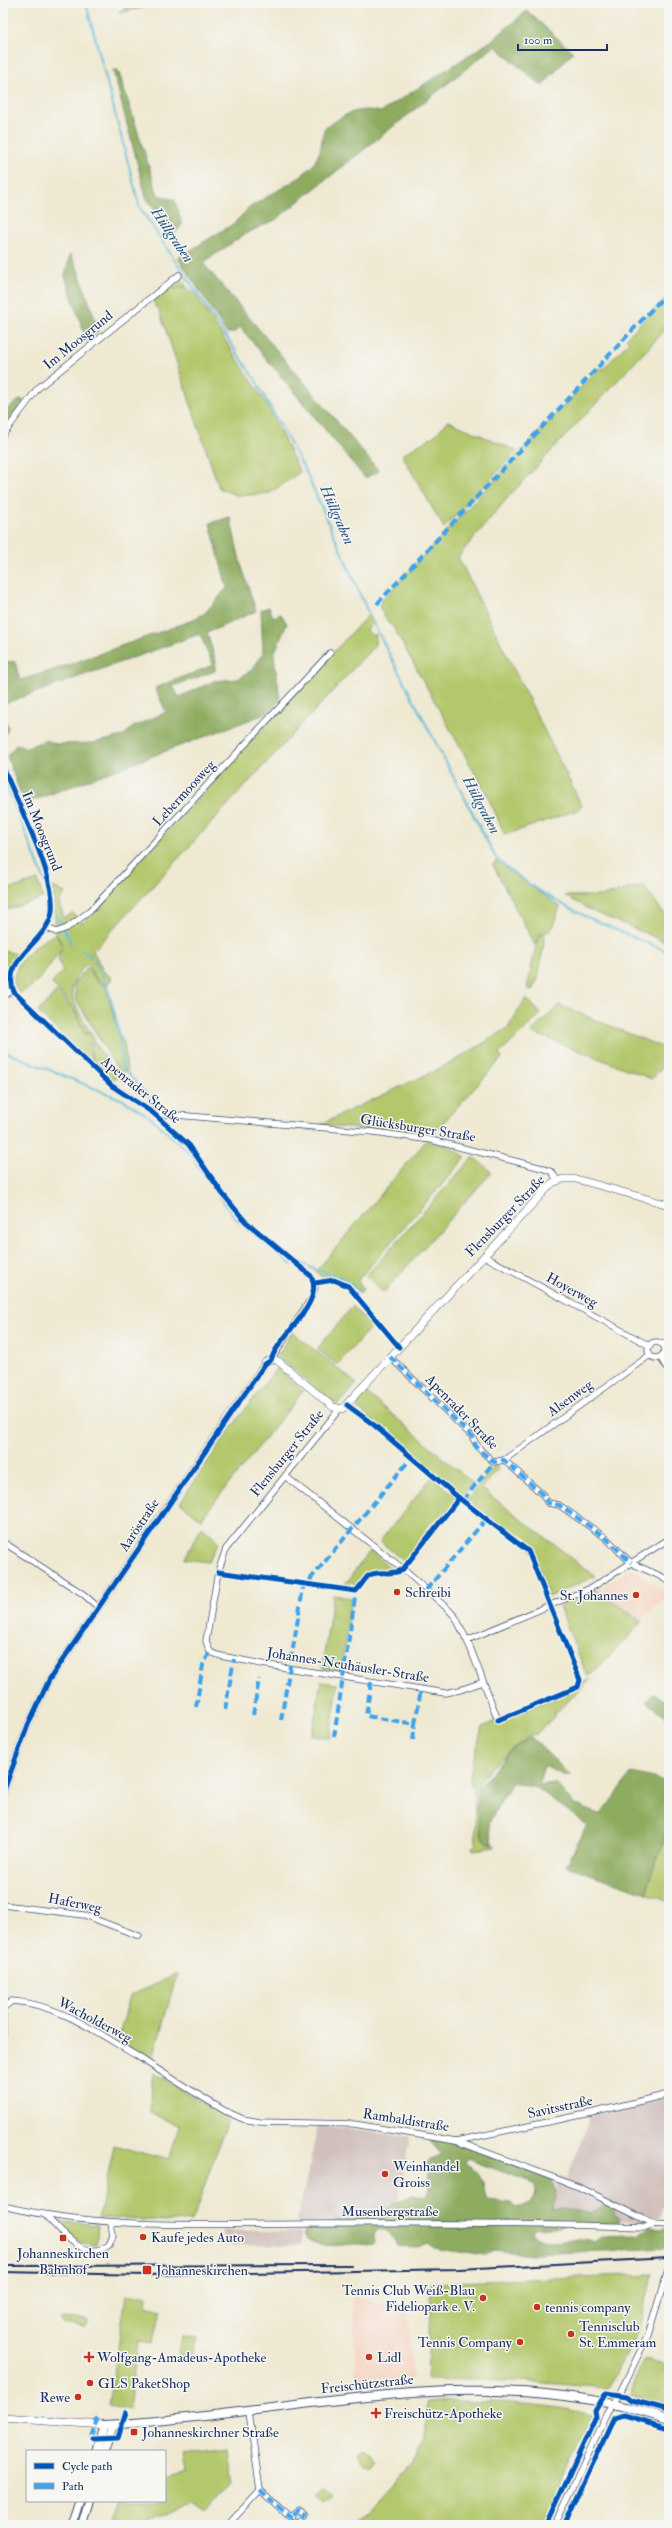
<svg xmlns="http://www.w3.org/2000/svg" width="672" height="2528" font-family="'IM FELL Double Pica',serif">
	<rect width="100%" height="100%" fill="#f6f6f2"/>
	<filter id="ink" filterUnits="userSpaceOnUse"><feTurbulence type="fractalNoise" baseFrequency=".025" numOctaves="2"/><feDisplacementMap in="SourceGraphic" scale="8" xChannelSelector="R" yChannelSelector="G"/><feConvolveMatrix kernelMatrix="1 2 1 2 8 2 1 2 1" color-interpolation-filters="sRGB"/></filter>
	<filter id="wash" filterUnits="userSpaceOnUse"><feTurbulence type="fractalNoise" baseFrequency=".012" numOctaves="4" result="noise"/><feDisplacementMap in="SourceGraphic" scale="16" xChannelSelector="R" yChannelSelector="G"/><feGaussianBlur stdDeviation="0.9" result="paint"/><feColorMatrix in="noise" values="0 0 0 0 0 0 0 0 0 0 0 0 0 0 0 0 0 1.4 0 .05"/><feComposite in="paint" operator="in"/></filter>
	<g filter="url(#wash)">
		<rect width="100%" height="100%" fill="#efe9d2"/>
		<g fill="#f4d3c0">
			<polygon points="633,1569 669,1595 641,1621 596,1590"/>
			<polygon points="353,2296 409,2313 413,2380 356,2387"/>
		</g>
		<g fill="#d0c0bc">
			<polygon points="669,2097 669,2191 657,2222 546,2218 559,2177 567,2179 590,2116"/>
			<polygon points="318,2125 410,2136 395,2221 297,2222"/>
			<polygon points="222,2230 301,2232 301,2246 222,2245"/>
		</g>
		<g fill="#b3c86c" stroke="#677c65">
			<polygon points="131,3 162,3 119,13"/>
			<polygon points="180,278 186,286 174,289 187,287 195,294 266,403 300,472 270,493 238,496 219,488 158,307 156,308 153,300"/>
			<polygon points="669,294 669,326 510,495 458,557 582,806 578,810 505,835 487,795 392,625 389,624 379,606 382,600 599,368 603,369 629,342 626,338"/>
			<polygon points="448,421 517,451 444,528 402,455 435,435"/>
			<path d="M368,615L372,623L367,630L372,636L376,634L375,645L93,951L103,971L112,978L107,986L95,978L87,963C61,991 75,1003 90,1032L85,1033L75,1010L52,983L63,971L58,959L62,947C52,962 38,987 19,993C1,969 37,943 55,934L63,945L56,934L53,887L65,893L59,902L64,918L73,913L82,923Z"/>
			<polygon points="496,861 560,907 551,931 540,933 535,945 493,865"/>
			<polygon points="38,880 43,898 3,911 3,891"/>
			<polygon points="643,885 669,920 669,943 596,913 565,896 603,896"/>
			<polygon points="541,934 545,934 538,979 532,990 527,988 536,946"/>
			<polygon points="3,951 17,954 7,968 3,991"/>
			<polygon points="87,967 95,979 106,987 119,1034 124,1043 127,1071 120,1074 76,999 75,983"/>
			<polygon points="57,991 74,1011 85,1034 91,1033 95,1042 89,1044 89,1046 96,1044 118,1077 109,1081 94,1064 90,1049 92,1063 38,1012"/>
			<polygon points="526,998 541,1014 499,1054 502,1058 431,1136 319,1125 451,1063 508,1028"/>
			<polygon points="559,1005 669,1050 669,1059 652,1079 531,1032"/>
			<path d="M426,1141L448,1146L466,1157L358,1280L363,1289L360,1294C347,1281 340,1278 322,1278L316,1271Z"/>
			<polygon points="473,1157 492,1172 383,1293 366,1276"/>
			<polygon points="353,1306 371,1327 337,1365 317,1349"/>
			<polygon points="292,1332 357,1384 337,1405 277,1357"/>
			<polygon points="277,1368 303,1391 201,1519 180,1503 228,1432"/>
			<polygon points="367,1393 474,1484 461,1496 356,1407"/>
			<polygon points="495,1465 498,1469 482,1489 595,1576 549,1597 531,1548 467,1500"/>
			<polygon points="432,1477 458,1498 406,1563 380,1541"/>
			<polygon points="202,1527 219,1542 208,1562 184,1559"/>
			<polygon points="370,1551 394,1571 372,1572 353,1589 342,1588"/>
			<polygon points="596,1590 641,1621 636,1629 593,1673 587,1676 559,1606"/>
			<polygon points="333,1595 351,1598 341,1671 322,1668"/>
			<path d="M591,1679L556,1713L553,1712L556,1715L535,1735L533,1734C518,1744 479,1772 477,1791C476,1800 478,1810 479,1819C479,1830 480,1839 491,1845L494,1844L495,1847L473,1850L472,1847L476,1845L474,1791L469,1778L482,1727L578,1688L582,1683Z"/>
			<polygon points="321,1682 338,1684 330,1738 312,1735"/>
			<polygon points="669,1825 669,1902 646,1893"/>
			<polygon points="177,1974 152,2062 118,2040 130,1996"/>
			<polygon points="153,2073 229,2118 191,2222 99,2218 114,2145 169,2160 179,2126 150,2112"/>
			<polygon points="56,2221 98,2225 96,2245 80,2243"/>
			<polygon points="653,2274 638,2331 608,2388 521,2381 427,2379 431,2283"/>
			<polygon points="126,2296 147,2296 146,2306 162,2310 151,2344 138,2341 129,2409 109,2405"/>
			<polygon points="63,2318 87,2320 88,2323 85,2327 62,2324 59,2321"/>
			<polygon points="183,2337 197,2338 192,2357 178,2354"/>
			<polygon points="644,2359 669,2367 669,2396 665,2403 632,2396 632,2386"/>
			<path d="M454,2401C499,2402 548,2403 592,2415L541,2525H354L415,2460L426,2441V2403Z"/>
			<polygon points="226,2449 231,2483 203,2515 192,2507 150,2518 147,2525 134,2525 112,2517 117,2501 165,2501 165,2480 188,2474 185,2455"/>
			<polygon points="362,2451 368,2452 376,2459 370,2465 363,2464 356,2455"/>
			<polygon points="323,2488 333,2496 324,2504 315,2496"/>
		</g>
		<g fill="#8eac60" stroke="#546e5f" fill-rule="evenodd">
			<path d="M527,11L573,52L542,86L495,46L275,220L245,234L203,263L379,471L365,478L240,327L234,333H227L178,258L233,224L250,207L299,178L314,164L320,151L324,129C344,115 355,106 381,112L491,41Z"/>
			<polygon points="113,70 118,70 158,195 175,200 182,225 172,236 146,197"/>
			<polygon points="70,254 77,267 99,330 87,342 65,276"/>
			<polygon points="21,399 24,401 3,429 3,412"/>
			<polygon points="230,517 240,561 256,611 207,633 216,661 215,671 173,686 179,697 214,681 238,679 253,669 263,653 261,610 269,607 273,617 281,614 287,624 274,654 280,700 268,713 24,804 7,756 17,744 25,748 46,740 56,744 93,743 123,736 133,727 166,712 155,688 213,665 200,634 3,704 3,661 15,662 20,680 54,670 185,623 204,614 227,588 210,523"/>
			<polygon points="3,711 8,728 3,739"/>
			<polygon points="653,1693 669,1705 666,1716 646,1702"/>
			<path d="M531,1737L570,1775H563L544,1766L538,1785L556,1783L574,1805C582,1805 590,1813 601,1814L632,1773L669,1782V1825L646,1893L566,1866L587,1825L537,1788L512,1782L489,1823L492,1844C473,1836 479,1806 478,1789L510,1750Z"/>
			<path d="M432,2138L455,2143L550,2178L556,2197L552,2210L562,2208L591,2214L610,2202L613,2205L615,2215L620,2218L618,2223L537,2228L533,2230L532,2235C552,2249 574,2232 594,2242L601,2237L637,2236L649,2227L662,2229L669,2227V2248L532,2254L494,2250L484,2256L434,2248L427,2243L418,2247L398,2246C396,2238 385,2230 378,2229L374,2235V2244C367,2246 360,2243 352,2244C335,2246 319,2248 304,2237V2225H331L349,2215L379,2219L392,2204L411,2195L427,2197L430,2186L426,2167L429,2162L442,2155L430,2141ZM467,2159L534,2183C541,2198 527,2207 514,2208L511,2204L488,2201C482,2193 486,2183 480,2176C477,2171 469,2168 464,2164Z"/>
		</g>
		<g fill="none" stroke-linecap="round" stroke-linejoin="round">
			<g stroke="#5ab8d9" stroke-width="2">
				<path d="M86,3L140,208L256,381L306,472L371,619L496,858C550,906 604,925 669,952"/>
				<polyline points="3,776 47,887"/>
				<polyline points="56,914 71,943"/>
				<polyline points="82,950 91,957"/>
				<path d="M94,961C112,986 121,1037 122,1067L160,1109"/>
				<polyline points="3,1051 123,1100 150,1117 187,1150 235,1218 292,1265"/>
				<polyline points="276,1126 317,1130"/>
				<polyline points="301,1263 316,1270"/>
				<polyline points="319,1271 343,1278 360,1292"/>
			</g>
		</g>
	</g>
	<g filter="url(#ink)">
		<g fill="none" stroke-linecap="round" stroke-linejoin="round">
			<g stroke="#3b4b6f" stroke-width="7">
				<g id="minor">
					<polyline points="3,435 38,388 179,275"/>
					<path d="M3,767C17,803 56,875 52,911C49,941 0,959 14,992L112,1086L153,1113L189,1145L222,1193L245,1221L311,1276L315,1287L312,1297L271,1360"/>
					<polyline points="46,927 56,932 67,928 90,911 330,653"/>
					<polyline points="3,998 12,989"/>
					<polyline points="153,1113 374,1132 431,1140 542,1168 552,1172 557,1180"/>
					<polyline points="484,1256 650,1346"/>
					<circle cx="656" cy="1350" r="8"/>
					<polyline points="662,1345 669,1340"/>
					<path d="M390,1357L472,1436C477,1448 484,1454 494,1462L504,1460L542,1494L548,1503L559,1505L606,1538L631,1563L669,1580"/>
					<polyline points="660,1357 669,1371"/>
					<polyline points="338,1409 337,1412 226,1549 218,1572 206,1641 210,1652 221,1656 262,1664 445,1693 460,1690 483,1682"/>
					<polyline points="504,1460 650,1355"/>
					<polyline points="285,1476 403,1569 449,1610 456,1618 470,1647 498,1720"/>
					<polyline points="3,1542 83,1594 98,1607"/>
					<polyline points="467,1640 591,1588 669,1539"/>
					<polyline points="3,1905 84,1915 139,1936"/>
					<path d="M3,2008L12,2001C58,2004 98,2033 137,2056C166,2075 195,2093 225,2111L243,2119L260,2122L354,2124L456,2141L581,2188L654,2224"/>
					<polyline points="456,2141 596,2112 669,2094"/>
					<path d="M3,2206C103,2230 207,2224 309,2224C422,2223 534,2224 646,2227L654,2224L669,2225"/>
					<path d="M45,2215C61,2231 84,2263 109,2245L113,2236L111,2223"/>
					<polyline points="260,2490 292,2519"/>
					<polyline points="228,2525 260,2490 249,2412"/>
					<polyline points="297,2525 292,2521 292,2517 299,2512 305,2517 300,2525"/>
					<polyline points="555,2525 607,2413 619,2395 648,2335 669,2266"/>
				</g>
			</g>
			<g stroke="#3b4b6f" stroke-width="8">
				<g id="tertiary">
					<polyline points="3,1793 28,1725 49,1680 266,1362 273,1359 278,1361 333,1407 342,1409 552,1183 563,1179 576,1179 669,1205"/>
					<polyline points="3,2017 3,2034"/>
					<polyline points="3,2418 104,2425"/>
				</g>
			</g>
			<g stroke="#3b4b6f" stroke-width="10">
				<g id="secondary">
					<path d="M96,2451L104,2425C295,2415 480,2357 669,2419"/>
					<polyline points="104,2451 113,2425"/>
					<polyline points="71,2525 79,2501"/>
					<polyline points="82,2525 89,2501"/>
				</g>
			</g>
			<use href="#minor" stroke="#fff" stroke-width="5.5"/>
			<use href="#tertiary" stroke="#fff" stroke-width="7"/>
			<use href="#secondary" stroke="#fff" stroke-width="8"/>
			<g stroke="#1b2f5e" stroke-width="2">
				<polyline points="5,2266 351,2265"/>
				<polyline points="3,2272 147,2275 459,2269 669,2258"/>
			</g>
			<g stroke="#3da3ed" stroke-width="4" stroke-dasharray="8 4" stroke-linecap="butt">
				<polyline points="377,604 669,291"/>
				<polyline points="390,1357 472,1436 477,1448 494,1462 504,1460 542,1494 548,1503 559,1505 606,1538 631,1563"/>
				<polyline points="463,1500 494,1462"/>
				<polyline points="426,1590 487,1518"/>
				<polyline points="371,1682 366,1716 415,1724 421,1689"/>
				<polyline points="196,1707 203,1665 210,1652"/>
				<polyline points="225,1710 234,1659"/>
				<polyline points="253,1715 259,1679"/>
				<polyline points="281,1720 303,1588 412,1457"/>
				<polyline points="334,1737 356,1591"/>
				<polyline points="413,1740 415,1724"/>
				<polyline points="91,2437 98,2417"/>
				<polyline points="260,2490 292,2519"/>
				<polyline points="297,2525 292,2521 292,2517 299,2512 305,2517 300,2525"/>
			</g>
			<g stroke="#f6f6f2" stroke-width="8">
				<g id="cycleway">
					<path d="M3,767C17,803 56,875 52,911C49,941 0,959 14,992L112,1086L153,1113L189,1145L222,1193L245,1221L311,1276C325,1304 279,1334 271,1360L265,1364L49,1680L28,1725L3,1793"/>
					<polyline points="315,1283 334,1280 348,1286 399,1347"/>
					<polyline points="347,1405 374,1425 459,1498 528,1551 580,1680 578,1687 498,1720"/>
					<path d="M218,1572L356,1591C360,1587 364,1580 368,1576C378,1569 393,1577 403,1569L459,1498"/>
					<polyline points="93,2439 118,2438 126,2412"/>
					<polyline points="546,2525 596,2417 595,2411 606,2393 627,2396 632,2400 669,2410"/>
					<polyline points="564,2525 614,2418 623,2415 669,2428"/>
				</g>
			</g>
			<use href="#cycleway" stroke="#0057b8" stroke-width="5"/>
		</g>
	</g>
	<g fill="#c8321e" stroke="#f6f6f2" stroke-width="1.5">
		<circle cx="397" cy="1592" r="4"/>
		<circle cx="636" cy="1595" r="4"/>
		<circle cx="385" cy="2174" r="4"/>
		<circle cx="143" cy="2237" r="4"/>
		<rect x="59" y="2234" width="8" height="8" rx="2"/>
		<rect x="142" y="2265" width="10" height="10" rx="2"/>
		<circle cx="483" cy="2298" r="4"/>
		<circle cx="537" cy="2307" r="4"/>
		<circle cx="571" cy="2334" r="4"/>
		<circle cx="520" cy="2342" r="4"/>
		<path d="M87 2351h4v4h4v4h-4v4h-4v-4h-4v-4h4z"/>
		<circle cx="369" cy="2357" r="4"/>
		<circle cx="90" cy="2383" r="4"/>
		<circle cx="78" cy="2397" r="4"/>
		<path d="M374 2407h4v4h4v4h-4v4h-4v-4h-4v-4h4z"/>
		<rect x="130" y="2428" width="8" height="8" rx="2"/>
	</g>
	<g text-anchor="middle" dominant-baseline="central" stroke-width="3" stroke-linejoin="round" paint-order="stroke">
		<g font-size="14" fill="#1b2f5e" stroke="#f6f6f2">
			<text transform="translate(78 340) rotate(-39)">Im Moosgrund</text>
			<text transform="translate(184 793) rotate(-47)">Lebermoosweg</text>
			<text transform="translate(42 831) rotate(68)">Im Moosgrund</text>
			<text transform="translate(141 1090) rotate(39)">Apenrader Straße</text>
			<text transform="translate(418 1128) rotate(9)">Glücksburger Straße</text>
			<text transform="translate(505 1216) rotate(-46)">Flensburger Straße</text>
			<text transform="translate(572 1290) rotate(29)">Hoyerweg</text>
			<text transform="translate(570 1398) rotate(-36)">Alsenweg</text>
			<text transform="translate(462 1412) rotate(46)">Apenrader Straße</text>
			<text transform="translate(287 1453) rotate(-51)">Flensburger Straße</text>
			<text transform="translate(139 1525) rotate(-56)">Aaröstraße</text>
			<text transform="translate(348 1665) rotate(9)">Johannes-Neuhäusler-Straße</text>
			<text transform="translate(75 1903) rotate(11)">Haferweg</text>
			<text transform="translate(95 2020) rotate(28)">Wacholderweg</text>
			<text transform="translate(560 2107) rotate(-12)">Savitsstraße</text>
			<text transform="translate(406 2120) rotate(9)">Rambaldistraße</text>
			<text x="390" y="2211">Musenbergstraße</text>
			<text transform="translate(367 2384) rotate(-6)">Freischützstraße</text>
		</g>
		<g font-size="14" fill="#1b2f5e" stroke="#f6f6f2" text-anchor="start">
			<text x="405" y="1592">Schreibi</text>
			<text x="628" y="1595" text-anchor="end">St. Johannes</text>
			<text x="393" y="2166">Weinhandel<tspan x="393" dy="16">Groiss</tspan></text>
			<text x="151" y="2237">Kaufe jedes Auto</text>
			<text x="63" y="2253" text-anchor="middle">Johanneskirchen<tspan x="63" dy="16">Bahnhof</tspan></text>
			<text x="156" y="2270">Johanneskirchen</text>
			<text x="475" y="2290" text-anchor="end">Tennis Club Weiß-Blau<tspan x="475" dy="16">Fideliopark e. V.</tspan></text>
			<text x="545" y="2307">tennis company</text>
			<text x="579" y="2326">Tennisclub<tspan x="579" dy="16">St. Emmeram</tspan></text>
			<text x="512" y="2342" text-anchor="end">Tennis Company</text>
			<text x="97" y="2357">Wolfgang-Amadeus-Apotheke</text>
			<text x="377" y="2357">Lidl</text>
			<text x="98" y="2383">GLS PaketShop</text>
			<text x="70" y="2397" text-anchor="end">Rewe</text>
			<text x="384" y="2413">Freischütz-Apotheke</text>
			<text x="142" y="2432">Johanneskirchner Straße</text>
		</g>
		<g font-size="15" font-style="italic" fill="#2e5883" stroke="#f6f6f2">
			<text transform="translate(172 235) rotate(56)">Hüllgraben</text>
			<text transform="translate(337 515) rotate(66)">Hüllgraben</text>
			<text transform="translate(481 805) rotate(62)">Hüllgraben</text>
		</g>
	</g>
	<rect width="672" height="2528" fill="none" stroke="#f6f6f2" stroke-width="16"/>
	<rect x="26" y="2450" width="140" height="52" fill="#f6f6f2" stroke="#9ea6b7"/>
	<rect x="34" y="2463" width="20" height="6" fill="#0057b8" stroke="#9ea6b7"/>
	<text x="62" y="2470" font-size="12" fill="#1b2f5e">Cycle path</text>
	<rect x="34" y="2483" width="20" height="6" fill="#3da3ed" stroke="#9ea6b7"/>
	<text x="62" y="2490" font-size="12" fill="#1b2f5e">Path</text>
	<path d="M518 44v6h89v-6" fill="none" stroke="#1b2f5e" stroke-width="2"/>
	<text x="524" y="44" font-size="12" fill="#1b2f5e" stroke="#f6f6f2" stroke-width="3" paint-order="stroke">100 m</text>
</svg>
